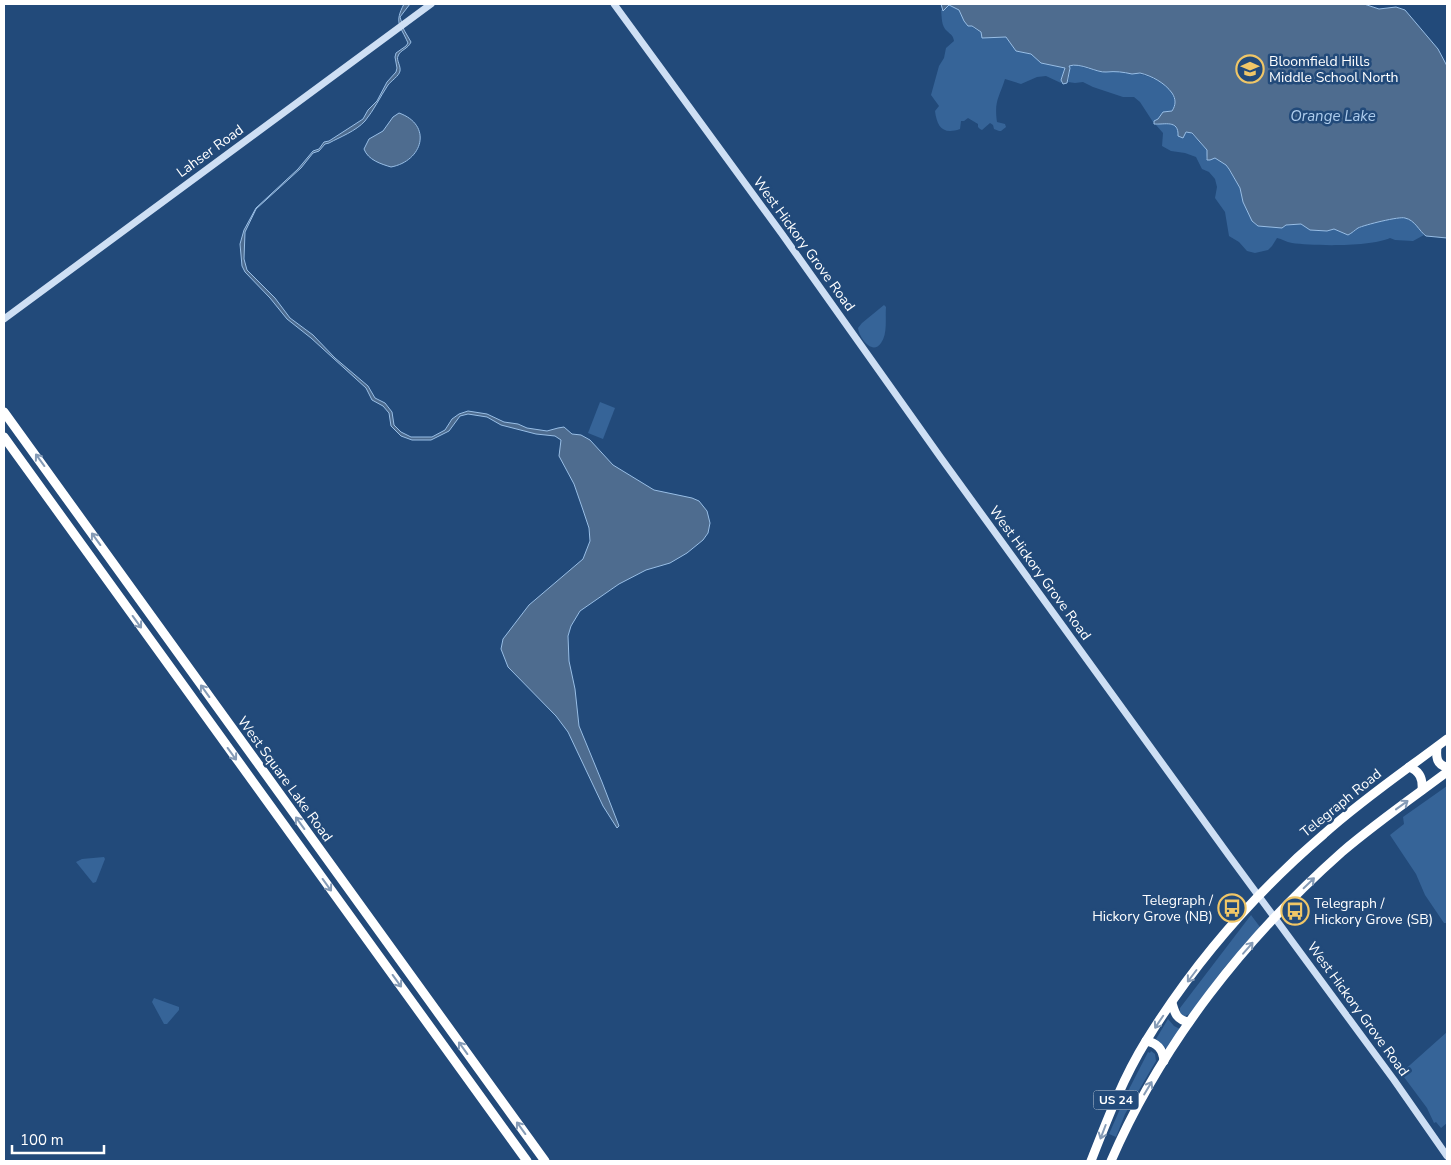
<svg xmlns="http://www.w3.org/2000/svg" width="1451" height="1165" font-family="'Nunito Sans',sans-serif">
	<rect width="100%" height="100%" fill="#224a7a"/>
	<g fill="#366498">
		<path d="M949,5L960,10L964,21L975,29L992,38L1006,37L1016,51L1031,54L1041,63L1065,68L1061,80V83L1046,76L1037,77L1021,84L1005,79C999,98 994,101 997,122L1005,124L1006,127L1001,131H999L994,129L993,125L990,123L982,130L980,129L978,127V124L968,118L964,121H961L960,129C943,135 937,127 935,111L939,106L931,95L939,66L944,58L946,48L954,41C953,35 951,35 947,31C941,26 942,17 941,10L946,9Z"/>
		<path d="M1071,65C1082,65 1097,73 1106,72C1110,72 1113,71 1117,71C1137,71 1181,81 1174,109L1169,112H1163L1158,119L1153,122L1140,102L1134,97H1123L1093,87L1083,82L1075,83L1068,82L1070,70L1069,66Z"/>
		<path d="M1164,123L1174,125L1178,130V135L1190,132L1207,150L1208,152L1206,159L1215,158L1226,165L1240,188L1243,202L1253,222L1258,226L1282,228L1286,225L1301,224L1310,230L1327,231L1334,229L1348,235C1352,233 1355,230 1358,228C1365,224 1401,216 1407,218C1415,222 1420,229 1424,235L1413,241L1395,240L1390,238C1371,247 1313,246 1292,243C1286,242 1282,239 1277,238L1272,246L1268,250L1255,253L1247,251L1239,242L1229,236L1225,212L1215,198L1217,187L1215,179L1209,172L1202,169L1196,157L1185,153L1171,151L1162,146L1163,133L1156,125Z"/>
		<path d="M884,305L886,307C885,317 888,334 881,343C872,356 859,337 858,328L862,323Z"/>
		<polygon points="600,402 615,408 603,439 588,433"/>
		<polygon points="1447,786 1447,923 1444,923 1425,895 1416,874 1390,835 1404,824 1403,817"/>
		<polygon points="104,857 105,859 96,882 93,883 76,862 82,859"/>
		<polygon points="1251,915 1260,927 1224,968 1190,1014 1183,1017 1180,1012 1180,1008"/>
		<polygon points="154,998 179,1007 179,1010 167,1024 164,1024 152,1002"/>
		<polygon points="1168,1019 1174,1026 1180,1029 1167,1049 1156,1039"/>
		<polygon points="1447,1032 1447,1123 1441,1128 1436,1122 1434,1123 1427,1108 1401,1073"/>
		<polygon points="1151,1051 1155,1054 1156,1061 1125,1114 1116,1137 1109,1134 1127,1093 1145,1058 1148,1052 1150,1053"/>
	</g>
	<g fill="#4e6c8f" stroke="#98bee6">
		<path d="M404,4H410L400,17L404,30L411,42C408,49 400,50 398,56C396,60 401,66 400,71C399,76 391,81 388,85C380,97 374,110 365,121C356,131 340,137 329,143L325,144L319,151L313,153L301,168L256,209L245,232L244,259L247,270L275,298L290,318L313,335L335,358L368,386L375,398L385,403L392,412L394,425L401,432L411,437H432L445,430L452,419L459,414L468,411L487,414L504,422L518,424L527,428L547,431L558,428L564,427L572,434L581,435L590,440L613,465L654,490L692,498L699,501L707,511L710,523L708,533L703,540L687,553L670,563L646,570L619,584L580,611L571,626L568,636L569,661L575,689L579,726L602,782L619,826L617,828L603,806L568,732L556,716L508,667L501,649L503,639L529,605L583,559L590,541L589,528L583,510L574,484L559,456L561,440L555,436L536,434L501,425L487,417L468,414L460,416L449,431L431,440H412L401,436L391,426L389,413L383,406L372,400L366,388L311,338L287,319L270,298L245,272L242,266L240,244L244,230L256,208L298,169L313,151L319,149L324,142L329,141L363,119L368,110L377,101L387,82L396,72L397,68L395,57L396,53L406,46L408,43C400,25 394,23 404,4Z"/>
		<path d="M941,4H1364L1379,9L1396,7L1405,10L1438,49L1447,66V238L1426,236C1419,231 1415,220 1405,218C1400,216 1364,225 1358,228C1355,230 1352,233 1348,235L1334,229L1327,231L1310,230L1301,224L1286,225L1282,228L1258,226L1252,221L1243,202L1240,188L1229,169L1226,165L1215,158L1210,160H1207V150L1192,133L1186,132L1183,138L1178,136C1179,119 1164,125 1154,124V121L1158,119L1163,112L1172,111C1176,105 1176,99 1172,93C1165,83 1152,76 1140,73C1137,73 1135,74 1132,74C1123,72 1116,71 1106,72C1097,73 1080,62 1069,66L1070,68L1067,83L1063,84L1061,80L1065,68L1041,63L1031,54L1016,51L1006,37L982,38L981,32L972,26H968L964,21L959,10L949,5L943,11Z"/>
		<path d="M399,113C433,125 423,161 391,167C381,164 368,160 364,149L369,139L383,131L393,117Z"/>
	</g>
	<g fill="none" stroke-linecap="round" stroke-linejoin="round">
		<g stroke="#cedff4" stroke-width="7">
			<polyline points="614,4 782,234 941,458 1230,857 1394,1080 1447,1156"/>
			<polyline points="4,319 431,4"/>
		</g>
		<g stroke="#fff" stroke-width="9">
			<polyline points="4,412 545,1161"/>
			<polyline points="4,437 527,1161"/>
			<path d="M1437,747C1436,756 1436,765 1447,767"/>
			<path d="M1409,767C1420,771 1423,779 1422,790"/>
			<path d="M1172,1003C1175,1014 1177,1020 1189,1022"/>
			<path d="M1146,1041C1158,1043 1163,1050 1164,1061"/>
			<path d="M1091,1161C1107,1120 1123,1078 1146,1041C1194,963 1255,893 1324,834C1363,799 1406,770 1447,739"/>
			<path d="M1111,1161C1162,1043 1246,937 1342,852C1376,823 1412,798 1447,772"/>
		</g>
	</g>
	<defs><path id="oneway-shaft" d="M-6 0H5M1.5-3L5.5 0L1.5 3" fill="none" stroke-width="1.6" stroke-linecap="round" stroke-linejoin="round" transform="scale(1.25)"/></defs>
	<g stroke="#859bb6">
		<use href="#oneway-shaft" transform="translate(40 460) rotate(-126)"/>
		<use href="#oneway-shaft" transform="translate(96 539) rotate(-126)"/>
		<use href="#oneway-shaft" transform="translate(137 622) rotate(54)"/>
		<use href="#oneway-shaft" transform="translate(205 691) rotate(-126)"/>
		<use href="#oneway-shaft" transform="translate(232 754) rotate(54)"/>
		<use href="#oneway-shaft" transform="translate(1402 805) rotate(-36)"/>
		<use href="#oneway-shaft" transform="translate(300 823) rotate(-126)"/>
		<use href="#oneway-shaft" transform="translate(1309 883) rotate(-44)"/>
		<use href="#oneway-shaft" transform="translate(327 885) rotate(54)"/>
		<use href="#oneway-shaft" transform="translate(1248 948) rotate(-49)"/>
		<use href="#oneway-shaft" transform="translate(1192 976) rotate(127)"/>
		<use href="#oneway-shaft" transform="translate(397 981) rotate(54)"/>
		<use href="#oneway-shaft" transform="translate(1159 1022) rotate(124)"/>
		<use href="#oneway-shaft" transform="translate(463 1048) rotate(-126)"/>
		<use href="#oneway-shaft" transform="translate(1148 1088) rotate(-59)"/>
		<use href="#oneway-shaft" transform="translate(521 1128) rotate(-126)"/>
		<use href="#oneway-shaft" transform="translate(1103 1132) rotate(111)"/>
	</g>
	<defs>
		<g id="school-ring" transform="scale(1.4375)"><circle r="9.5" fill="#224a7a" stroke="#f0c667" stroke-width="1.5"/><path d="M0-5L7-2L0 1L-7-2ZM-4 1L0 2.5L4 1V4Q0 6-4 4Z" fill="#f0c667"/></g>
		<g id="bus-ring" transform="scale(1.4375)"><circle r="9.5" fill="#224a7a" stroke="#f0c667" stroke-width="1.5"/><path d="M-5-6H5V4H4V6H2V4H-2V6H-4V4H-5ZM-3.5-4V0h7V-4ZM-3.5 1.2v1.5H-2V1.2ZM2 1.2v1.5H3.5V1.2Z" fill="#f0c667"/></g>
	</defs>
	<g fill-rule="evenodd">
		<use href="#school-ring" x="1250" y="69"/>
		<use href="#bus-ring" x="1232" y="908"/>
		<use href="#bus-ring" x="1295" y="911"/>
	</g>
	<g text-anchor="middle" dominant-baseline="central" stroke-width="5" stroke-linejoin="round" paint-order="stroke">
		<rect fill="#224a7a" stroke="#bdc9d7" stroke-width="1" x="1093.5" y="1090.5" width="45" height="19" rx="4"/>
		<g font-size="12" font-weight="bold" fill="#fff">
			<text x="1116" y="1100">US 24</text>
		</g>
		<g font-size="14" fill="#fff" stroke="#224a7a" text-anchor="start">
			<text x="1269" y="61">Bloomfield Hills<tspan x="1269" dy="16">Middle School North</tspan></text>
			<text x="1213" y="900" text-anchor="end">Telegraph /<tspan x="1213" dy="16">Hickory Grove (NB)</tspan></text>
			<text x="1314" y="903">Telegraph /<tspan x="1314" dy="16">Hickory Grove (SB)</tspan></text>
		</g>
		<g font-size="14" fill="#fff" stroke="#224a7a">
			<text transform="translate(210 151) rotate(-36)">Lahser Road</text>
			<text transform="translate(804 244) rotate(54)">West Hickory Grove Road</text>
			<text transform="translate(1040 573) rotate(54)">West Hickory Grove Road</text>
			<text transform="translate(285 779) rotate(54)">West Square Lake Road</text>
			<text transform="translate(1341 803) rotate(-39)">Telegraph Road</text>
			<text transform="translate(1358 1009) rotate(54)">West Hickory Grove Road</text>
		</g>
		<g font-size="15" font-style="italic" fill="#afcded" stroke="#224a7a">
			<text x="1333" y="116">Orange Lake</text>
		</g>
	</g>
	<rect width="1451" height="1165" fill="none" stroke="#ffffff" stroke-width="10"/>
	<path d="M12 1145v8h92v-8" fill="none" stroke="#ffffff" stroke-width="2.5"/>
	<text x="20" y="1145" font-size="15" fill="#ffffff" stroke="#224a7a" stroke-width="4" paint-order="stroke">100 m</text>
</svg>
